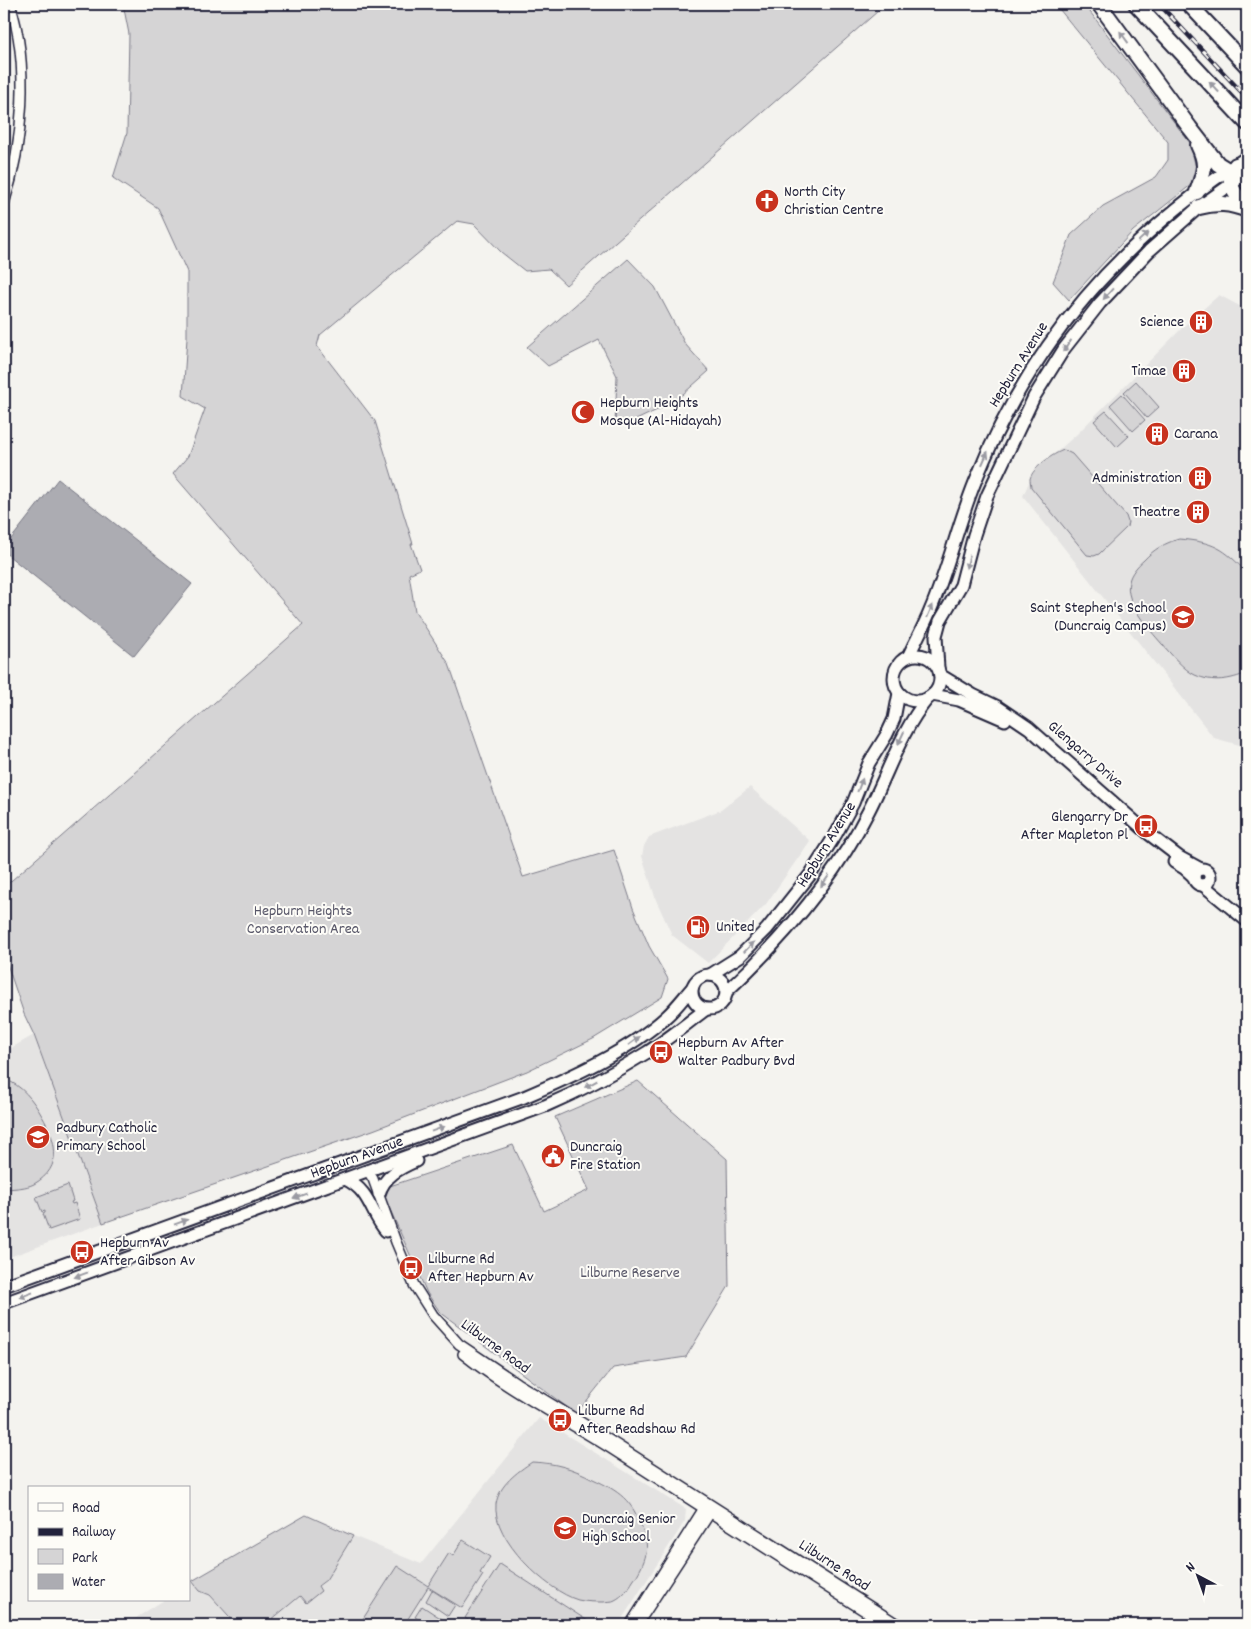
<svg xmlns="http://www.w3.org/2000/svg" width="1251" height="1629" font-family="Dekko,sans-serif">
	<rect width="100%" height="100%" fill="#f4f3ef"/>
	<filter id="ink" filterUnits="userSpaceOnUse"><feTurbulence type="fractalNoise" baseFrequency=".02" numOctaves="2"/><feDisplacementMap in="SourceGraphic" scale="10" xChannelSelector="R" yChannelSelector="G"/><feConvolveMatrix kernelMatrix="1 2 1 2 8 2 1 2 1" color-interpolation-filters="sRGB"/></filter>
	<g filter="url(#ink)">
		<g fill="#e4e3e2">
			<polygon points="1219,295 1247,310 1247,747 1214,738 1023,496 1033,473 1077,434 1182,328"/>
			<polygon points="750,787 810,841 766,904 708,963 672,935 656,900 642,856 644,846 649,837 721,810"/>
			<polygon points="34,1035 103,1223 4,1259 4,1052"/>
			<polygon points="539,1418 686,1509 685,1521 618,1625 265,1625 300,1596 321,1591 318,1587 326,1580 353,1536 421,1564"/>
			<polygon points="192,1581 200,1591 210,1595 237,1625 125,1625 164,1600 189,1600 189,1584"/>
		</g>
		<g fill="#d5d4d5" stroke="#7c7b88">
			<polygon points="123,4 886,4 566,285 549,269 525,271 501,252 474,224 457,221 320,335 317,346 375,421 413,544 411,544 420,569 409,574 415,611 449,664 523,877 614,850 633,908 649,946 668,979 662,997 593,1039 527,1071 373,1130 103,1223 34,1035 24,1014 4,955 4,887 303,625 173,474 188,456 205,409 183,396 187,338 187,272 158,208 113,178 127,133 129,34"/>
			<polygon points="1055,4 1084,4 1190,143 1196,168 1192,184 1133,231 1069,300 1053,282 1071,235 1103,206 1156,177 1168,160 1168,142"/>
			<polygon points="628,259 655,287 685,344 709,371 674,402 634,421 615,425 617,376 599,340 548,366 527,347"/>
			<polygon points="1136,381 1159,407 1147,418 1124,392"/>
			<polygon points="1122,394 1145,420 1133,431 1110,405"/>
			<polygon points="1106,411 1129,436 1117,447 1094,421"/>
			<path d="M1064,450L1072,454L1126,516L1128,522L1127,527L1099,554L1094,556L1087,555L1031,487C1031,485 1030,481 1030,479C1032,468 1054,453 1064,450Z"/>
			<path d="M1179,539C1214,542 1224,548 1247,573V673C1230,680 1213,683 1195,675C1184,670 1170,653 1162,644C1149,629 1124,602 1129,582C1130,574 1138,565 1144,560C1154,549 1165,543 1179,539Z"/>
			<path d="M4,1079C22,1085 33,1100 42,1116C56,1140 64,1167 34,1184C26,1188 16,1188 7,1189L4,1188Z"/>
			<polygon points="638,1081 727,1159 729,1286 686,1357 613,1368 576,1414 440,1312 427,1293 381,1189 513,1145 544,1211 589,1190 555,1117"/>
			<polygon points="68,1185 73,1201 71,1202 72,1204 75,1203 80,1219 49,1230 43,1214 45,1213 45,1211 42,1212 36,1197"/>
			<path d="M532,1462C555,1463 573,1468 593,1479C619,1491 632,1500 642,1528C645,1536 648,1545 646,1554C644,1563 639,1573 633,1581C629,1588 623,1596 615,1600C612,1602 608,1601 604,1602C595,1602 587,1602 578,1600C547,1591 492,1539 496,1504C499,1485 517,1472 532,1462Z"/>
			<polygon points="306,1515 353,1536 326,1580 318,1586 321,1591 306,1603 300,1596 265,1625 237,1625 210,1595 200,1591 192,1581"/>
			<polygon points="463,1540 490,1557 480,1573 483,1575 462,1608 428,1587 404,1625 359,1625 397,1566 428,1586 449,1553 453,1556"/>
			<polygon points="500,1564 594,1625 475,1625 465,1618"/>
			<polygon points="432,1590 455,1605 448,1616 426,1601"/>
			<polygon points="422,1606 445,1621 442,1625 428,1625 415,1617"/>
		</g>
		<polygon fill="#acacb2" stroke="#757582" points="58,479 192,584 134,656 4,552 4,548"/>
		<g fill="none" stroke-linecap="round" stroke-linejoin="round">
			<g stroke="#22223b" stroke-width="12">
				<g id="minor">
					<path d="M4,204C23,145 30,64 10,4"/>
					<polyline points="368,1171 373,1179 396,1242 414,1285 433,1315 459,1344 517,1383 581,1422 899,1625"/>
					<path d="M463,1354C508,1390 561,1417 610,1448C702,1507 794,1567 887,1625"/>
					<polyline points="630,1625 706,1505"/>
					<polyline points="637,1625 712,1510"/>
				</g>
			</g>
			<g stroke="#22223b" stroke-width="15">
				<g id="major">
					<circle cx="917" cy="678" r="23"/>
					<path d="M909,655C916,640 924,626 930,611C948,569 958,524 975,482C1031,341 1122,240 1247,157"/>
					<polyline points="938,668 936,636 940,621 961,585 974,535 987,496 1034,397 1064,349 1100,303 1149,251 1199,207 1247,173"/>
					<polyline points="940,675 973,695 998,707 1029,728 1149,834 1179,857 1201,869"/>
					<polyline points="932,695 959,700 1005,720"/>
					<polyline points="1174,862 1184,868 1194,877"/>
					<circle cx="1202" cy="877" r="8"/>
					<polyline points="1203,885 1247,921"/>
					<circle cx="709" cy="992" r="17"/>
					<polyline points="710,975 740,956 767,929 810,875 836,834 853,803 869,763 887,734 894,719 899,693"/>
					<path d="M726,992C782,940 833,881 868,812C888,774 900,732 928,698"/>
					<path d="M345,1179C371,1191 370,1213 386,1231"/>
					<path d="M379,1194C384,1176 400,1168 416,1161"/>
					<path d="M4,1286L524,1097C571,1077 629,1051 667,1016C676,1008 684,997 692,988"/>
					<path d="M4,1303L545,1106C580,1091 614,1073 646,1053C667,1040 686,1024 705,1010"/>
				</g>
			</g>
			<g stroke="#22223b" stroke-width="18">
				<g id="highway">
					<polyline points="1099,4 1190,128 1218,164 1231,172 1247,172"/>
					<polyline points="1136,4 1247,123"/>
					<polyline points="1189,4 1247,66"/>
					<path d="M1236,165C1224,184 1234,193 1247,207"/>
					<path d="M1197,192C1204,171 1208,165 1198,145"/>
					<path d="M1199,207C1217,202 1230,203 1247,210"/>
				</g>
			</g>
			<use href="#minor" stroke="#fdfcf7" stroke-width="9"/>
			<use href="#major" stroke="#fdfcf7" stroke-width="11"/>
			<use href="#highway" stroke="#fdfcf7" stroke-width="14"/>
			<g stroke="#22223b" stroke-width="4.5">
				<polyline id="rail" points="1159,4 1247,98"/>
			</g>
			<use href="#rail" stroke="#fdfcf7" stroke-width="2.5" stroke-dasharray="8" stroke-linecap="butt"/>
		</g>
		<defs><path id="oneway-solid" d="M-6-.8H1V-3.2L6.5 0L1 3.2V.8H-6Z" transform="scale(1.25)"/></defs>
		<g fill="#9a9aa2">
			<use href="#oneway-solid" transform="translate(1124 37) rotate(-126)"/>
			<use href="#oneway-solid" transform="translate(1214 87) rotate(-133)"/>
			<use href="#oneway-solid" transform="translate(1143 237) rotate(-43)"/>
			<use href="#oneway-solid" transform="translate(1108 294) rotate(131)"/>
			<use href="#oneway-solid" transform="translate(1067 346) rotate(126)"/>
			<use href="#oneway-solid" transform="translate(985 458) rotate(-66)"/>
			<use href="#oneway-solid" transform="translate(968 562) rotate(104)"/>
			<use href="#oneway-solid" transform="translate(930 611) rotate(-67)"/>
			<use href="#oneway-solid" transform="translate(901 738) rotate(115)"/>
			<use href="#oneway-solid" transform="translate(860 785) rotate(-69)"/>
			<use href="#oneway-solid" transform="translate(825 881) rotate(126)"/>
			<use href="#oneway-solid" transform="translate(749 947) rotate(-46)"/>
			<use href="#oneway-solid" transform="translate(634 1041) rotate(-37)"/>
			<use href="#oneway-solid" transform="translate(591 1084) rotate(152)"/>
			<use href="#oneway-solid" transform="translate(438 1129) rotate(-20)"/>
			<use href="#oneway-solid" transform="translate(300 1196) rotate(160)"/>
			<use href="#oneway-solid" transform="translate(181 1222) rotate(-20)"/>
			<use href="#oneway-solid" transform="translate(81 1275) rotate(160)"/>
			<use href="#oneway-solid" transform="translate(26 1295) rotate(160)"/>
		</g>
	</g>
	<defs>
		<g id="church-disc" transform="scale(1.25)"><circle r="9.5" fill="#c8321e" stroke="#fdfcf7"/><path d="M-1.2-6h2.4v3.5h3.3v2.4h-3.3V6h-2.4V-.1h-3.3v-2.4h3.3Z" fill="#fff"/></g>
		<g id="building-disc" transform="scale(1.25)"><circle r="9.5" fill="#c8321e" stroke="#fdfcf7"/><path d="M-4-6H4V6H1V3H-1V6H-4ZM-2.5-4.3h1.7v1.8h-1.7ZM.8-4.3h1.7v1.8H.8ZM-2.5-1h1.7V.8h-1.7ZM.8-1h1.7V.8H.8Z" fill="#fff"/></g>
		<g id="mosque-disc" transform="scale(1.25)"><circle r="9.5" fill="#c8321e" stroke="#fdfcf7"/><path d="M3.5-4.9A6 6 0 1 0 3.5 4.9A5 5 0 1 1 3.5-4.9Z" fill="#fff"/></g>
		<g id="school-disc" transform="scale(1.25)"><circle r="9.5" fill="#c8321e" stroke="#fdfcf7"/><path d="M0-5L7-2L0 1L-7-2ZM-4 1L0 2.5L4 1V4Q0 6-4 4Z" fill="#fff"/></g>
		<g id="bus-disc" transform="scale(1.25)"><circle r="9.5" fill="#c8321e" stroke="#fdfcf7"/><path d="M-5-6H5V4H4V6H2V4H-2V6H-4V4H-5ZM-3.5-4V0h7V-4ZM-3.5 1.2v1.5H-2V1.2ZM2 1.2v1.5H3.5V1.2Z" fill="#fff"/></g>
		<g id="fuel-disc" transform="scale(1.25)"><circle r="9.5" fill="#c8321e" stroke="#fdfcf7"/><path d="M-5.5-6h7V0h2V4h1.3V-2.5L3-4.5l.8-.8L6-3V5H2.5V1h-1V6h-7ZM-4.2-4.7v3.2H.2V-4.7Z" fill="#fff"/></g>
		<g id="civic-disc" transform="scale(1.25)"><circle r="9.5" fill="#c8321e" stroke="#fdfcf7"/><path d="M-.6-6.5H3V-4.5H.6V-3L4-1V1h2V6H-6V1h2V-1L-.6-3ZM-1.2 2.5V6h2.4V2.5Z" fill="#fff"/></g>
	</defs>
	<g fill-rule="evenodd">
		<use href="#church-disc" x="767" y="201"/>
		<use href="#building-disc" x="1201" y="322"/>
		<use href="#building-disc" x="1184" y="371"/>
		<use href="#mosque-disc" x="583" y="412"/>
		<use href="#building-disc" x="1157" y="434"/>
		<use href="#building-disc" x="1200" y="478"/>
		<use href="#building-disc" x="1198" y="512"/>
		<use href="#school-disc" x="1183" y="617"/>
		<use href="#bus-disc" x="1146" y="826"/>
		<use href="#fuel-disc" x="698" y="927"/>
		<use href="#bus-disc" x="661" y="1052"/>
		<use href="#school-disc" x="38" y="1137"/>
		<use href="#civic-disc" x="553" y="1156"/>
		<use href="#bus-disc" x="82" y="1252"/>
		<use href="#bus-disc" x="411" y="1268"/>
		<use href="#bus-disc" x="560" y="1420"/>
		<use href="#school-disc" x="565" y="1528"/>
	</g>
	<g text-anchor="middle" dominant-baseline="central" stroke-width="4" stroke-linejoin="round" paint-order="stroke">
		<g font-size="16" fill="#22223b" stroke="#fdfcf7" text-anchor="start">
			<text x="784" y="192">North City<tspan x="784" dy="18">Christian Centre</tspan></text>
			<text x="1184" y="322" text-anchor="end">Science</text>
			<text x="1166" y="371" text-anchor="end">Timae</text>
			<text x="600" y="403">Hepburn Heights<tspan x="600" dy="18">Mosque (Al-Hidayah)</tspan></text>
			<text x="1174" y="434">Carana</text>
			<text x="1182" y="478" text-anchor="end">Administration</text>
			<text x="1180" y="512" text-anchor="end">Theatre</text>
			<text x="1166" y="608" text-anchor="end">Saint Stephen's School<tspan x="1166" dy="18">(Duncraig Campus)</tspan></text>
			<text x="1128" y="817" text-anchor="end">Glengarry Dr<tspan x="1128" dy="18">After Mapleton Pl</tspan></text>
			<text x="716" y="927">United</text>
			<text x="678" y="1043">Hepburn Av After<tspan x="678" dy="18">Walter Padbury Bvd</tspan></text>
			<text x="56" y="1128">Padbury Catholic<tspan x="56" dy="18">Primary School</tspan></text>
			<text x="570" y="1147">Duncraig<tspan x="570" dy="18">Fire Station</tspan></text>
			<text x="100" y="1243">Hepburn Av<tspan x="100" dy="18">After Gibson Av</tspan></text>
			<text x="428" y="1259">Lilburne Rd<tspan x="428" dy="18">After Hepburn Av</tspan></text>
			<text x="578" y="1411">Lilburne Rd<tspan x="578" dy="18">After Readshaw Rd</tspan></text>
			<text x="582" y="1519">Duncraig Senior<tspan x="582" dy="18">High School</tspan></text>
		</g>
		<g font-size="16" fill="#22223b" stroke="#fdfcf7">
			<text transform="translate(1019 365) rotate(-58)">Hepburn Avenue</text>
			<text transform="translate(1085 755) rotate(41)">Glengarry Drive</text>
			<text transform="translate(827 845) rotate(-58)">Hepburn Avenue</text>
			<text transform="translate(357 1158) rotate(-20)">Hepburn Avenue</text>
			<text transform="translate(495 1347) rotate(36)">Lilburne Road</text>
			<text transform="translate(834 1566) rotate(33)">Lilburne Road</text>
		</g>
		<g font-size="16" fill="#585769" stroke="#fdfcf7">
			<text x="303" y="911">Hepburn Heights<tspan x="303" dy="18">Conservation Area</tspan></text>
			<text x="630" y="1273">Lilburne Reserve</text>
		</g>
	</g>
	<rect width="1251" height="1629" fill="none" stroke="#fdfcf7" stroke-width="20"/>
	<rect x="10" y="10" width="1231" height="1609" fill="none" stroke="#22223b" stroke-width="2" filter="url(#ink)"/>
	<rect x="28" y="1486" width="162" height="115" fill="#fdfcf7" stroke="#a5a5ac"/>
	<rect x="38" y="1503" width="25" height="8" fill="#fdfcf7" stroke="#a5a5ac"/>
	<text x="72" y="1512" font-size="15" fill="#22223b">Road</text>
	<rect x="38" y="1528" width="25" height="8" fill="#22223b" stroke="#a5a5ac"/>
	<text x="72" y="1536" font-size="15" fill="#22223b">Railway</text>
	<rect x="38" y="1549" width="25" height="15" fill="#d5d4d5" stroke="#a5a5ac"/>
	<text x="72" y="1562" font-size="15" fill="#22223b">Park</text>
	<rect x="38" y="1574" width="25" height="15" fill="#acacb2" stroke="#a5a5ac"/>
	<text x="72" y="1586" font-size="15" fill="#22223b">Water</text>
	<g transform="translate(1198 1576) rotate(319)" stroke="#fdfcf7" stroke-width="4" paint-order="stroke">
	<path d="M0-4L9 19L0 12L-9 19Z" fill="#22223b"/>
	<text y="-8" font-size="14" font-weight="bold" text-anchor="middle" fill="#22223b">N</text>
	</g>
</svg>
